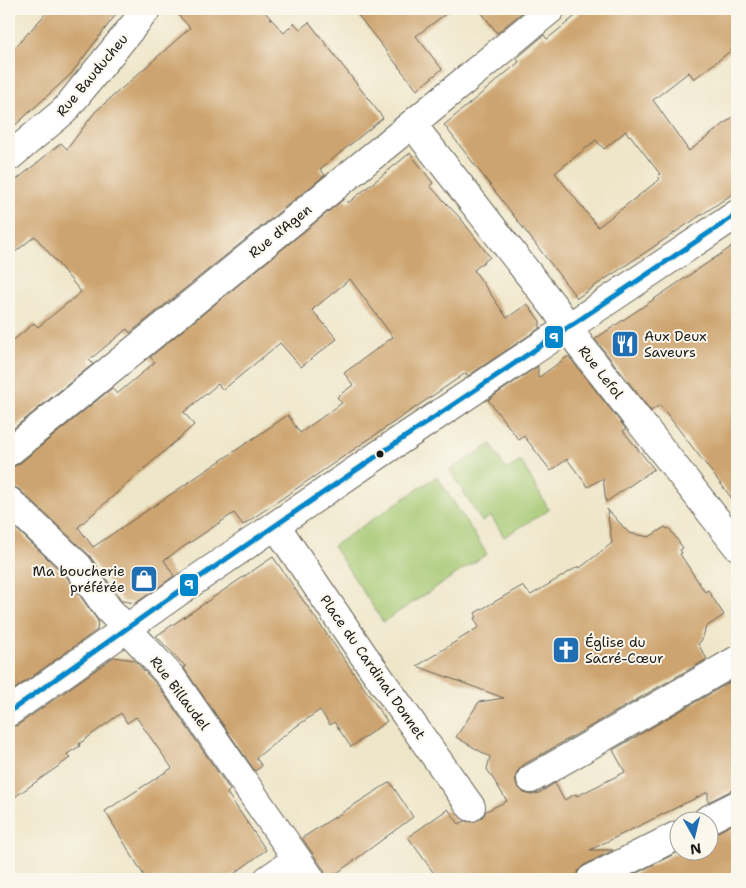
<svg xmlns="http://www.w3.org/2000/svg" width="746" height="888" font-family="'Shantell Sans',sans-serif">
	<rect width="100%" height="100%" fill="#fbf7ec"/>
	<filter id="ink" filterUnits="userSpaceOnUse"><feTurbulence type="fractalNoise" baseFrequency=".02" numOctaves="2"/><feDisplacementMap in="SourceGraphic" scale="10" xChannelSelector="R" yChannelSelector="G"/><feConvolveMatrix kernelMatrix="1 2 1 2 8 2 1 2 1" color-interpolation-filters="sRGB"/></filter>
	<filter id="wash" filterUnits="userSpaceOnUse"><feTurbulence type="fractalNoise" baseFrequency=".0096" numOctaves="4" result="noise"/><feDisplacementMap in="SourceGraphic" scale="20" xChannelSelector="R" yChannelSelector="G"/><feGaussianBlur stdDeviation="1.12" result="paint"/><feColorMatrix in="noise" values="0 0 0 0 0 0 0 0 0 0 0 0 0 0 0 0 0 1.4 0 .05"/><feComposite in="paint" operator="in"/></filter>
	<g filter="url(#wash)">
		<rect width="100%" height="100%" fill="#eee6c9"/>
		<g fill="#a4c872" stroke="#607247">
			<polygon points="491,444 506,470 521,461 549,510 504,537 491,516 482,522 450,470"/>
			<polygon points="437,476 487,554 383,622 333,546"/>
		</g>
		<g id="blocks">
			<g fill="#cda46f" fill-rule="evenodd">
				<polygon points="50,9 120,9 71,74 9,131 9,54"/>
				<polygon points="173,9 262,9 284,33 294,23 300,29 309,22 383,118 320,169 325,175 130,333 127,329 89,360 93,364 9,432 9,344 34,323 38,327 81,292 35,236 9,257 9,186 61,143 67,149 95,112 190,28"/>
				<polygon points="353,9 452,9 416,36 442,69 417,90"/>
				<polygon points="479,9 521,9 524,11 497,33"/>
				<path d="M584,9H737V46L694,79L689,72L653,100L689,151L737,114V191L577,298L444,125L519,62L517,58L544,35L547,39ZM626,131L629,136L630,135L660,174L658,176L660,179L598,227L555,173L596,140L604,149Z"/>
				<path d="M410,153L433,183L430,186L461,219L490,257L474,270L507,318L527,304L540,321V328L468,376L466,373L243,525L234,513L164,560L174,576L136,603L122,601L89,555L20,490L13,486H9V467H12L19,464L112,388L117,394L155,362L150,357L344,199L348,203ZM350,279L393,337L344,373L353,385L337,397L342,403L300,433L288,415L93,547L78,527L194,425L184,412L218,384L223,390L280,343L301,367L337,339L312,310Z"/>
				<polygon points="737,243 737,505 660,405 651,411 595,339"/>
				<polygon points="567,357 569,357 626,429 623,431 654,469 606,502 603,478 588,487 567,459 551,471 524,436 519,440 488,400 538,366 538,378"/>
				<polygon points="607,509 629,533 649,537 665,527 667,529 669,528 683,548 680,550 682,553 680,554 705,592 708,590 724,615 706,627 702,640 698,644 707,659 523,765 517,772 515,779 517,786 524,793 531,795 539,793 555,783 564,800 576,794 577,796 625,772 613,750 737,678 737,789 730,791 708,802 708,792 590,850 613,850 584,865 578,871 576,879 438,879 408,837 448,809 459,824 465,821 473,822 480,819 485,814 486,811 507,801 487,769 490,757 456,737 479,702 504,698 417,666 479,627 474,618 477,617 475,613 522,586 531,595 579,566 580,568 612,543"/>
				<polygon points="9,522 66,576 98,621 97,630 9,693"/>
				<polygon points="273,557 387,721 351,747 334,722 330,725 320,710 291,730 256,758 262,766 255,771 183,667 186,667 156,636"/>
				<polygon points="114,657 134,660 160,688 230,790 227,793 266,850 227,879 146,879 105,811 172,768 136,717 127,723 121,713 79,744 80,746 67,754 70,758 9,801 9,727 18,725"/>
				<polygon points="390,782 413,817 329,879 326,879 324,870 302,838"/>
				<polygon points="737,822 737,879 625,879 682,850 708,850 708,835 714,834"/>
			</g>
		</g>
	</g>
	<g filter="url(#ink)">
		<use href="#blocks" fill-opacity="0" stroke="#666359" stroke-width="1"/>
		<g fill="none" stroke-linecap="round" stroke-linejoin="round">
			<g stroke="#666359" stroke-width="30">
				<g id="minor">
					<polyline points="412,124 555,308 582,348 737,546"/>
					<polyline points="9,157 64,111 147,9"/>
					<polyline points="9,452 412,124 551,9"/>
					<polyline points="9,501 78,566 108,609 143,646 172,678 311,879"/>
					<polyline points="276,526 362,653 471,807"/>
					<polyline points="9,712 181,590 390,447 737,214"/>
					<polyline points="531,779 737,660"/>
					<polyline points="707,820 737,805"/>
					<polyline points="268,879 297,859"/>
					<polyline points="591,879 678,835"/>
				</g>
			</g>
			<use href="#minor" stroke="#fff" stroke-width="28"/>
			<g stroke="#fbf7ec" stroke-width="9">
				<polyline id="bus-1" points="9,712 181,590 390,447 737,214"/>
			</g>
			<use href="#bus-1" stroke="#0086cb" stroke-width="5"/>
		</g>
	</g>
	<defs>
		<g id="restaurant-square" transform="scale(1.4375)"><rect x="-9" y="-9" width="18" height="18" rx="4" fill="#1f6fb2" stroke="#fbf7ec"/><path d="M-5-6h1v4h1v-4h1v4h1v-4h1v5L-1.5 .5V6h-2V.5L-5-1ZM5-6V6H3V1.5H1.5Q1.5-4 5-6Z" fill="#fff"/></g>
		<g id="shop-square" transform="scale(1.4375)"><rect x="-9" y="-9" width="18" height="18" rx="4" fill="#1f6fb2" stroke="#fbf7ec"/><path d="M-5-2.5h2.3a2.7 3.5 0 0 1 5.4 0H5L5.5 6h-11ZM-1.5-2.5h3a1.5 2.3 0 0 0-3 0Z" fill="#fff"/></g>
		<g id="church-square" transform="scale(1.4375)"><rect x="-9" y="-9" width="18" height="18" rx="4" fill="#1f6fb2" stroke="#fbf7ec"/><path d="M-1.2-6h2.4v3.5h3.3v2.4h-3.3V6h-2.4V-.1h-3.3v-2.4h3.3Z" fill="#fff"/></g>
	</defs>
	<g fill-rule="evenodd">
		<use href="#restaurant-square" x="625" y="344"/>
		<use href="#shop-square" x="144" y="579"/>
		<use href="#church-square" x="566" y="650"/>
	</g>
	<circle fill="#1c1c1c" stroke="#fbf7ec" stroke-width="2" cx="380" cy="454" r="4.5"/>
	<g text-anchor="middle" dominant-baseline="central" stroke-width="4" stroke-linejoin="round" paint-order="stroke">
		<g font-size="14" fill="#1c1c1c" stroke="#fbf7ec">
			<text transform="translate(92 75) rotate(-50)">Rue Bauducheu</text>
			<text transform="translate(280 231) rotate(-39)">Rue d'Agen</text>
			<text transform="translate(601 372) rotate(52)">Rue Lefol</text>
			<text transform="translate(373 667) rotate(55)">Place du Cardinal Donnet</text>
			<text transform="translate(180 693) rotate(53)">Rue Billaudel</text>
		</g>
		<g font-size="14" fill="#1c1c1c" stroke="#fbf7ec" text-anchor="start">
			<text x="644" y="336">Aux Deux<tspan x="644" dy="16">Saveurs</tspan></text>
			<text x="125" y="571" text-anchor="end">Ma boucherie<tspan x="125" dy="16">préférée</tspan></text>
			<text x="585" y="642">Église du<tspan x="585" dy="16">Sacré-Cœur</tspan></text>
		</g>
	</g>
	<g stroke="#fbf7ec" stroke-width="2">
		<rect x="544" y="325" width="20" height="24" rx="5" fill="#0086cb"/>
		<rect x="179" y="573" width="20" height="24" rx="5" fill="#0086cb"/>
	</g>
	<g font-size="14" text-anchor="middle" font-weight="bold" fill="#fff">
		<text x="554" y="342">9</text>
		<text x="189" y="589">9</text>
	</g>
	<rect width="746" height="888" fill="none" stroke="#fbf7ec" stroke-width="30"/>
	<g transform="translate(694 836) rotate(172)"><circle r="24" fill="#fbf7ec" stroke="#a29f99"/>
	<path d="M0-4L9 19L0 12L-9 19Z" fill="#1f6fb2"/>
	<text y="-8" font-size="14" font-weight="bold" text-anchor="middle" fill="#1c1c1c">N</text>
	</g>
</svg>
